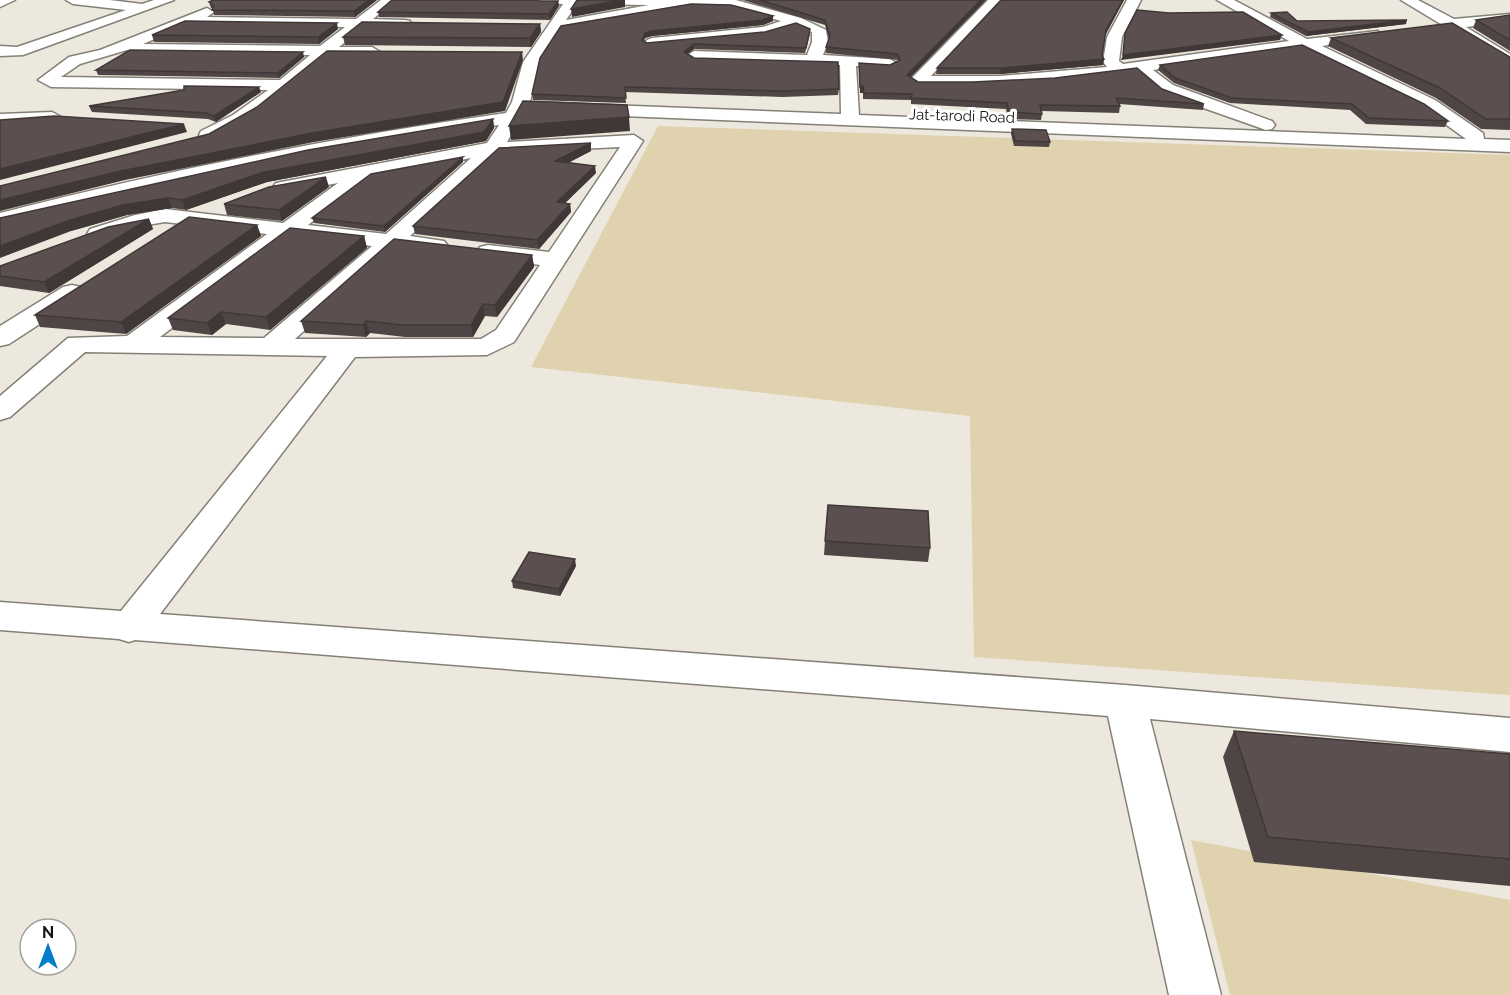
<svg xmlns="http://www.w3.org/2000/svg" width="1510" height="995" font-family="Raleway,sans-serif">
	<rect width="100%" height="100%" fill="#ece8de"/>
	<g fill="#e0d2ae">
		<polygon points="658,126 1510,155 1510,695 974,657 970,416 531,367"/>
		<polygon points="1191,840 1510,900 1510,995 1230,995"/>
	</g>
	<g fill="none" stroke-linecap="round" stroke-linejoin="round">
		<g stroke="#848077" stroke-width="3">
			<g id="minor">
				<polygon points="0,0 15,0 0,7"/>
				<polygon points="66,0 110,0 142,4 154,0 174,0 23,55 0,56 0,46 17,47 126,10 73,4"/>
				<path d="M381,0H396L373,19L405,20L410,21V27L363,28L339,47H372L380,52L377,55L328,56L291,89L246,122L215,139H201L199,135L201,131L233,115L268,90L51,87L38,80L69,57L100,50L207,8L214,12L207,17L356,19ZM187,25L345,27L320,46L143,44ZM127,50L133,53L310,55L280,80L61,77L80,64Z"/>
				<path d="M535,0H736L801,18L826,30L828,42L823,55L890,59L898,64L890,69L856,66L859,115L1466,139L1423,108L1303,48L1153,70L1173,85L1272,121L1275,125L1272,129L1266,130L1161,93L1137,72C1063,83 991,86 917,86L909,81L988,0H1003L931,76H1000L1107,67L1103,62L1107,37L1127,0H1141L1122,37L1119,61L1123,64L1289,41L1217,0H1234L1307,39L1378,31L1380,34L1378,37L1322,46L1435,100L1483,133L1484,139L1510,140V152L524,112L507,142L634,135L643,141L514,342L487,355L355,357L160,614L1125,685L1510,718V752L1150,719L1221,995H1169L1108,716L135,640L129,642L119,639L0,630V602L121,611L327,356L85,352L10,417L0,420V396L68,338L127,336L267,234L165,222L147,225L98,241L90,239L87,234L90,229L135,215L165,209L283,223L338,183L283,193L276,191L273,187L276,183L487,143L499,125C330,149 165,186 0,227V213C167,170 335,137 506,113L512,102L523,62L563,4H542ZM577,4L649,5L566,20ZM691,6L731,7L781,21L763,27L652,38L647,40L644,43L647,46L765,35L796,26L812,32V42L807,55L694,51L686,56L694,61L840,65L841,114L530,102L539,62L560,30ZM620,147L549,252L488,245L480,247L476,252L480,257L540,265L496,330L481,339H295L396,248L436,253L444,251L448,246L444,241L410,236L499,153ZM471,158L386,234L308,225L371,177ZM293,237L372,246L264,338L160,337Z"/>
				<polygon points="1401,0 1418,0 1454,19 1510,14 1510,22 1466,27 1510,54 1510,66"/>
				<polygon points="52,112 61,117 58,121 0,124 0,114"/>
				<polygon points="72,285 81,287 84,292 81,297 9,344 0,346 0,326 63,287"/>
			</g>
		</g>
		<use href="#minor" fill="#fff" fill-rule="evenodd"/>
	</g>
	<g fill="#4e4544">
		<polygon points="377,0 355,17 214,15 213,9 211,8 209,2"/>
		<polygon points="743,0 986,0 910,77 918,82 1162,89 1204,104 1203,110 1119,104 1120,106 1119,113 1041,111 1042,114 1041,120 1008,119 1006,109 911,104 911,100 863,99 863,93 860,93 859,63 890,65 898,61 898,60 826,53 826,47 829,39 825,25"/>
		<polygon points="1001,0 1124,0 1105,35 1102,56 1104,59 1103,65 1000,74 936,74 937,68"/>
		<polygon points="540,1 558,1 559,6 550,20 379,17 378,12"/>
		<polygon points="731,5 773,21 763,25 652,36 645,38 644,41 647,43 810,34 805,53 694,49 687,54 694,58 839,89 838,95 782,97 625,92 626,103 533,100 532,94 540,58"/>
		<polygon points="1271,13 1297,21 1406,24 1306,36 1270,17"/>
		<polygon points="1510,15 1510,51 1473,28 1476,20"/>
		<polygon points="540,24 541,32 531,47 345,45 343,37"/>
		<polygon points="338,29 319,44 154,42 152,35"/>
		<polygon points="1331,38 1510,57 1510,130 1481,129 1436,98 1328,46"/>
		<polygon points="304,57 279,78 98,75 96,70"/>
		<polygon points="1160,65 1448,121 1445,127 1366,124 1350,110 1230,103 1174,83 1158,70"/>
		<polygon points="261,92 216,122 208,119 92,112 89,106"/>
		<polygon points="493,119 494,128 486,141 267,182 186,210 172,208 127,215 71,231 0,218"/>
		<polygon points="1012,129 1050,142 1049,147 1014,146 1011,134"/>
		<polygon points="591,143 591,151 568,163 596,173 565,203 570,204 571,212 539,249 415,234 413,226"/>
		<polygon points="463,162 385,232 314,223 312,218"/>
		<polygon points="329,187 282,221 227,215 224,204"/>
		<polygon points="149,219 153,229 49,293 0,286 0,266"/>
		<polygon points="257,225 261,236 126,334 40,327 35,315"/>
		<polygon points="364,236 367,248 270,330 226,324 212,335 173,330 168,318"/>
		<polygon points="532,255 534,267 497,317 485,316 473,337 405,337 370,333 366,337 305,333 301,321"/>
		<polygon points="825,541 930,548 928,562 824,555"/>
		<polygon points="576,566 560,596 513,588 512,581"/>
		<polygon points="1234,731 1510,754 1510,886 1254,862 1223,757"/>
	</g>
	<g fill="#403837">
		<polygon points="369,0 377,0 355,17 354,11"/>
		<polygon points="621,0 625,0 625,7 572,17 571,9"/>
		<polygon points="981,0 986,0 907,81 907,75"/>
		<polygon points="1123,0 1124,0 1105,36 1106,30"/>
		<polygon points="558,1 559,6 550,20 549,14"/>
		<polygon points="773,16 773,21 763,25 652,36 645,38 642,45 642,40 645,33 651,31"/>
		<polygon points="1407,20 1406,24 1306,36 1308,32"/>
		<polygon points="337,23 338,29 319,44 318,37"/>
		<polygon points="540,24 541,32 531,47 530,38"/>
		<polygon points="1282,35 1280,40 1121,60 1123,55"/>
		<polygon points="694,44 694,49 684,57 684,52"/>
		<polygon points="303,52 304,57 279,78 278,73"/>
		<polygon points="522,52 523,60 505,111 314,142 125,180 0,211 0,200"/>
		<polygon points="1104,59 1103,65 1000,74 1001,68"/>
		<polygon points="863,86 863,93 860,93 860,87"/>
		<polygon points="259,87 261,92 216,122 214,116"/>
		<polygon points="629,117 630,131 511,140 509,126"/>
		<polygon points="493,119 494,128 486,141 267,182 186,210 182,200 264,172"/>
		<polygon points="184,124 187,132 0,180 0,169"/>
		<polygon points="591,143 591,151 556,169 555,161"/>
		<polygon points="463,157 463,162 385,232 384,226"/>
		<polygon points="595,166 596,173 558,210 557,202"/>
		<polygon points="326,177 329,187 282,221 279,210"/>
		<polygon points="168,198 172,208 127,215 71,231 0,258 0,246 67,221 123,205"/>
		<polygon points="570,204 571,212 539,249 537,240"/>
		<polygon points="149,219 153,229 49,293 44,282"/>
		<polygon points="257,225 261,236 126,334 121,322"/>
		<polygon points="364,236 367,248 270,330 266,317"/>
		<polygon points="532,255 534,267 497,317 495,305"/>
		<polygon points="483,304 485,316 473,337 471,325"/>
		<polygon points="221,312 226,324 212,335 207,323"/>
		<polygon points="366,321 370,333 366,337 363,325"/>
		<polygon points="575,559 576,566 560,596 559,589"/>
	</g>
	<g fill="#5b504f" stroke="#403837" stroke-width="1.5">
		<polygon points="213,0 369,0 354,11 212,10 214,6 209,2"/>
		<polygon points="392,0 539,0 540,1 558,1 549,14 378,12"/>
		<polygon points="577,0 621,0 571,9"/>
		<polygon points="760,0 981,0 907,75 918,82 973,82 1055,78 1137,68 1162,89 1204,104 1116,98 1120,106 1040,105 1042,114 1009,112 1007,103 911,98 912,94 864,93 863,86 860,87 859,63 890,65 900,60 898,54 826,47 830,36 825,20"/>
		<polygon points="1001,0 1123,0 1106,30 1102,56 1104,59 1001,68 937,68"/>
		<polygon points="691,4 731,5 773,16 763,20 651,31 645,33 642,40 647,43 765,32 796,23 810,29 806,48 694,44 684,52 694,58 838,62 839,89 782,91 625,87 626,98 532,94 540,58 561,26"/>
		<polygon points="1137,10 1169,13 1243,12 1282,35 1123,55 1125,33"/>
		<polygon points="1287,12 1297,21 1407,20 1308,32 1271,13"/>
		<polygon points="1510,15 1510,40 1476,20"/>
		<polygon points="185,21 337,23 318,37 152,35"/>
		<polygon points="362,22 540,24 530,38 343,37"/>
		<polygon points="1452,23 1510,57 1510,119 1486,119 1440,88 1331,38"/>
		<polygon points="1302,45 1424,104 1448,121 1369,118 1352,104 1232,98 1175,78 1160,65"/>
		<polygon points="130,50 303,52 278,73 96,70"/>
		<polygon points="327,51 522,52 503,102 312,133 121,171 0,200 0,186 209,134 257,107"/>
		<polygon points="184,86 259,87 214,116 206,113 89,106 184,90"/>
		<polygon points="523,101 627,105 629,117 509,126"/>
		<polygon points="54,116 184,124 0,169 0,120"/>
		<polygon points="493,119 484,132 264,172 182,200 168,198 123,205 67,221 0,246 0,218 308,150"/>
		<polygon points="1012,129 1046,130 1050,142 1015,141"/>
		<polygon points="591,143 555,161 595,166 557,202 570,204 537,240 413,226 499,148"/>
		<polygon points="463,157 384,226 312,218 371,174"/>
		<polygon points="326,177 279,210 224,204 269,187"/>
		<polygon points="189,217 257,225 121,322 35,315"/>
		<polygon points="149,219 44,282 0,276 0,266 108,227"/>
		<polygon points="290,228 364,236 266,317 221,312 207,323 168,318"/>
		<polygon points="394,239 532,255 495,305 483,304 471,325 402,325 366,321 363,325 301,321"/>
		<polygon points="828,505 928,511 930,548 825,541"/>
		<polygon points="529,552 575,559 559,589 512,581"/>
		<polygon points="1234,731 1510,754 1510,859 1268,837"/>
	</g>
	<g text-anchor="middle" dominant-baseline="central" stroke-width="6" stroke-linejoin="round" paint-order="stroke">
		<g font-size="15" fill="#161411" stroke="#fff">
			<text transform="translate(962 116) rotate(2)">Jat-tarodi Road</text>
		</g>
	</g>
	<g transform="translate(48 947)"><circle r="28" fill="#ffffff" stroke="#a2a1a0" stroke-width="1.5"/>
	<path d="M0-4.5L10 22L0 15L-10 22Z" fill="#007ec7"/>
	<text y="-9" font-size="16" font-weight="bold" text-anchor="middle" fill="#161411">N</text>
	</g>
</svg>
